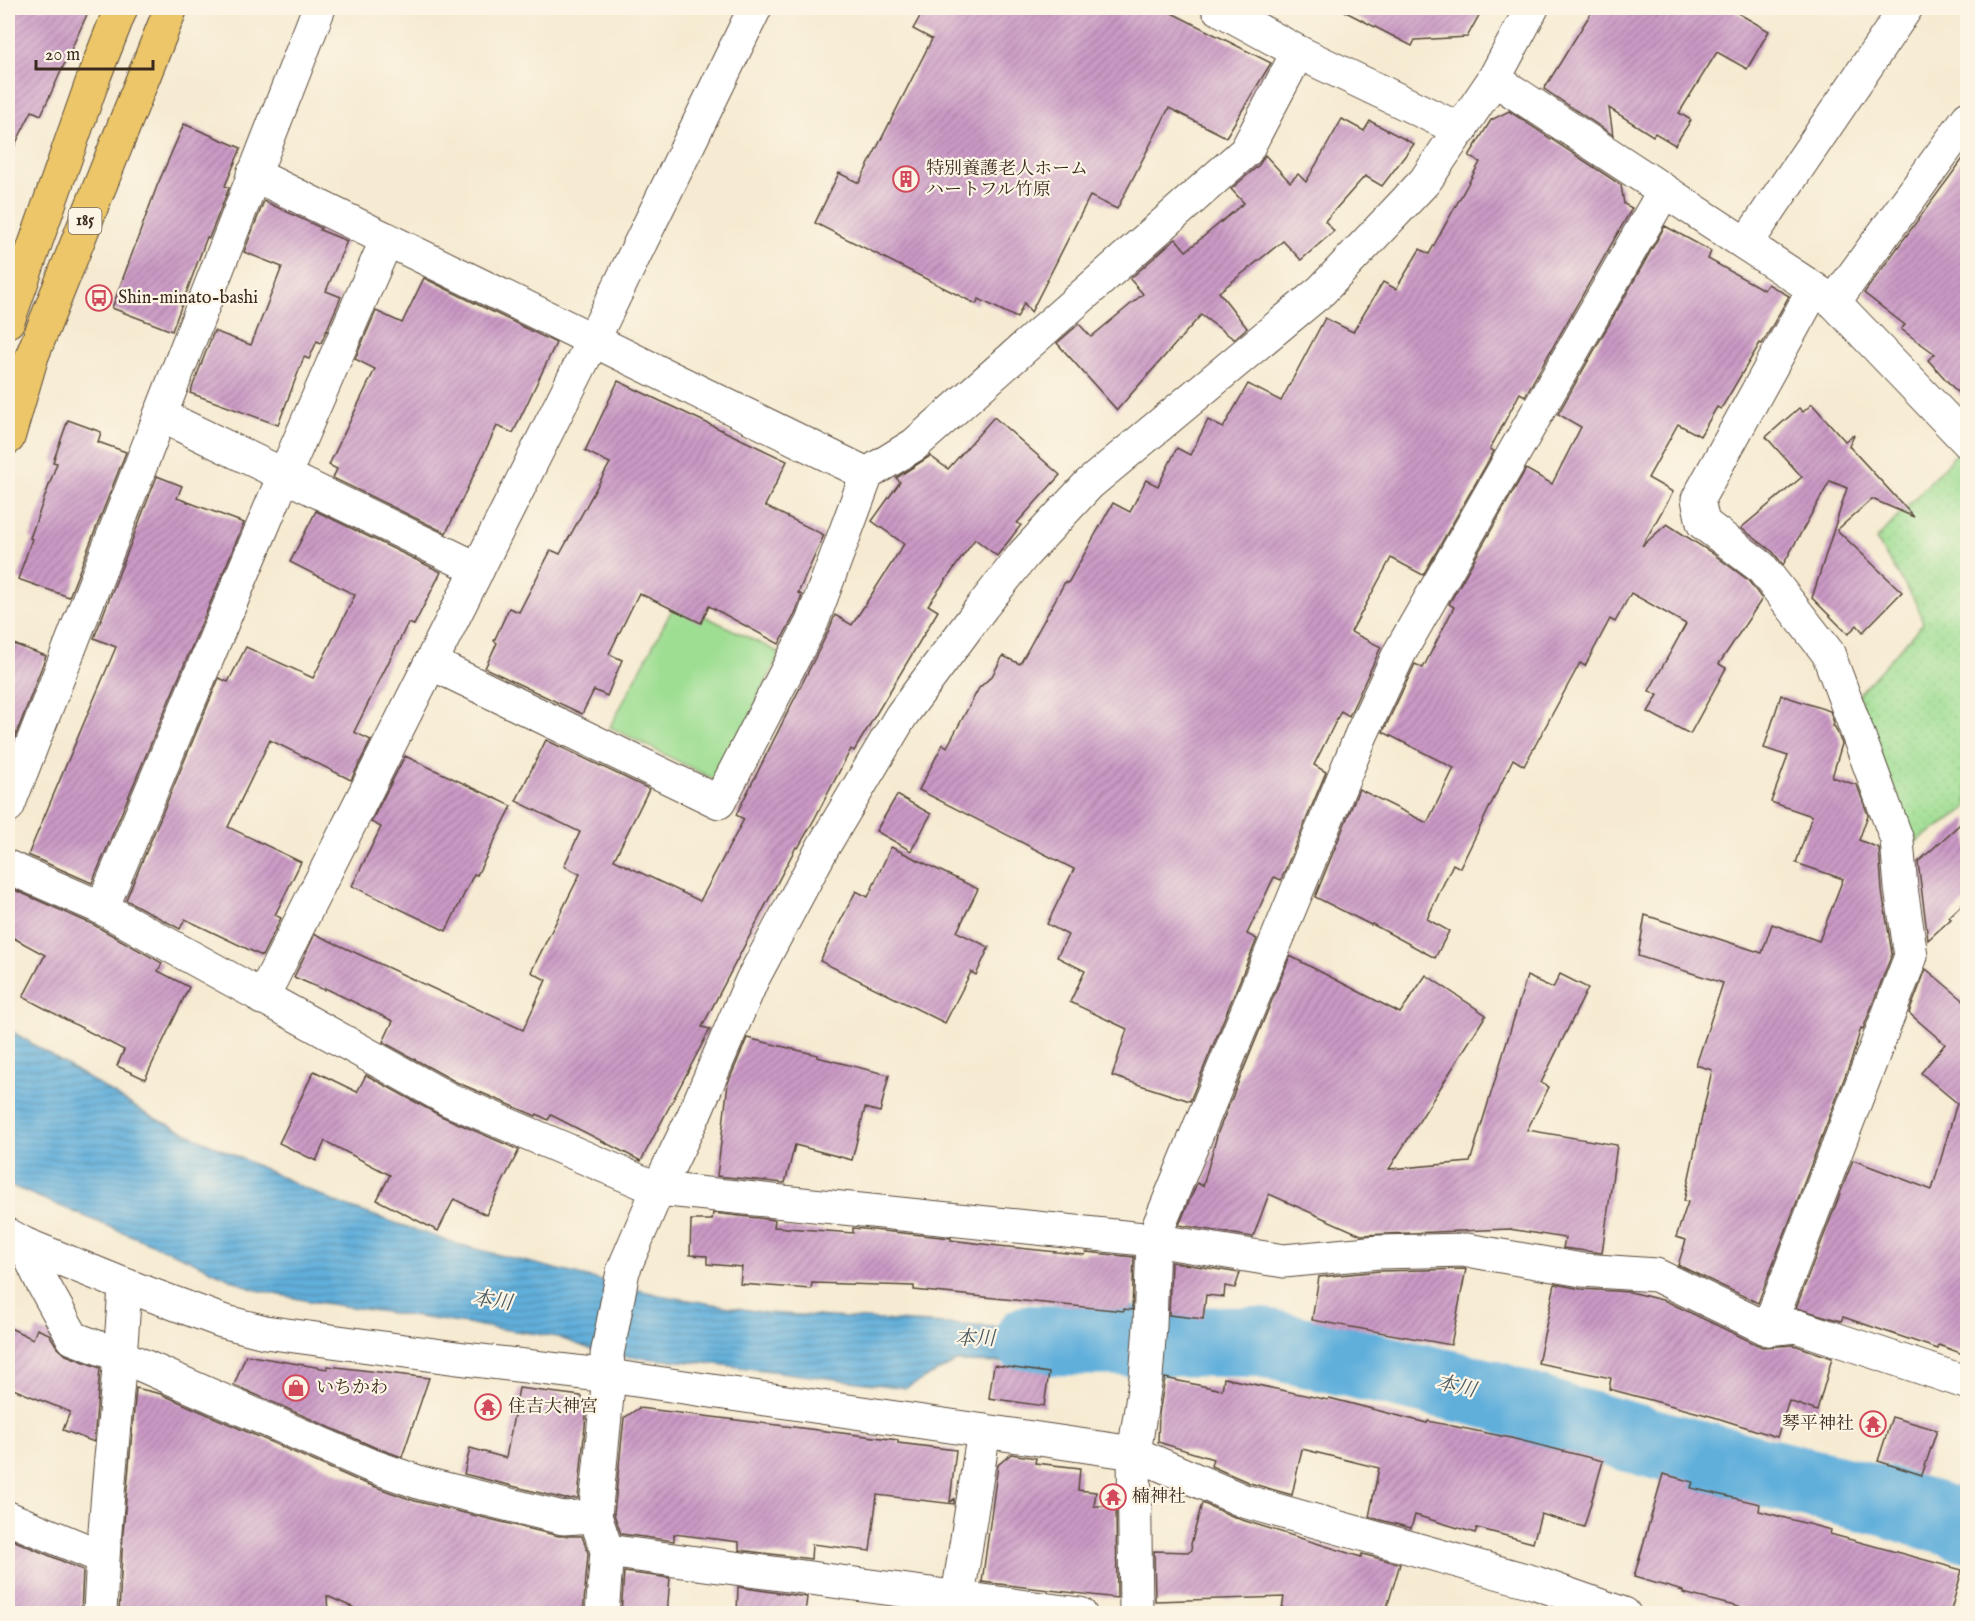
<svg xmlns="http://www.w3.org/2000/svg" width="1975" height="1621" font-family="'IM FELL English','Noto Serif JP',serif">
	<defs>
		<pattern id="park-dots" width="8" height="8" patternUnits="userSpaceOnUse" patternTransform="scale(1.5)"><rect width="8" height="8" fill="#9ede93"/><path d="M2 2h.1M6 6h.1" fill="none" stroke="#89bf7e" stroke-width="1.8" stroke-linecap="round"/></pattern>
		<pattern id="water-rules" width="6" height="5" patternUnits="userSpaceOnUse" patternTransform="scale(1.5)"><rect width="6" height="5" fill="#61afdb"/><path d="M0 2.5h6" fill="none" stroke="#518fb1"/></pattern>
		<pattern id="building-hatch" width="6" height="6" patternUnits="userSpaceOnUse" patternTransform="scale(1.5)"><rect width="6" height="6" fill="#cb9ac6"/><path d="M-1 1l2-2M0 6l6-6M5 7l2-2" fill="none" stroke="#a67ea0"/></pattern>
	</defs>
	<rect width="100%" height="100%" fill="#fcf5e5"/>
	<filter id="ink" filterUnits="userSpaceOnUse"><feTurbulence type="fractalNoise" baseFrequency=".0167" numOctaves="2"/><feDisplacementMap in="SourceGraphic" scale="12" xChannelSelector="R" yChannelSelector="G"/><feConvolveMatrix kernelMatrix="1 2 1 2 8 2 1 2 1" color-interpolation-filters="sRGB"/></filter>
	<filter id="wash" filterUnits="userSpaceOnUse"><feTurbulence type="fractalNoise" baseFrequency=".008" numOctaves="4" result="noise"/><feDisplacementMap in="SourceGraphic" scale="24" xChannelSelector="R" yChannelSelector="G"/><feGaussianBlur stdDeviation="1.35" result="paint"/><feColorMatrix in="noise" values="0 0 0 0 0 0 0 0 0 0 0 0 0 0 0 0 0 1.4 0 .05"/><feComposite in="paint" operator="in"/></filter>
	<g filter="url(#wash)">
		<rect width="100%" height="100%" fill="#f6ebd2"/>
		<polygon fill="#9ede93" stroke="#6c8458" stroke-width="1.5" points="676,602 780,653 719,782 610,727"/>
		<polygon fill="url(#park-dots)" stroke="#6c8458" stroke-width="1.5" points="1957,453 1968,466 1967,808 1914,843 1858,695 1923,623 1917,604 1876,540"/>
		<polygon fill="url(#water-rules)" stroke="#4e6c7c" stroke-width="1.5" points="8,1029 148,1115 337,1203 460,1245 659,1295 766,1313 1126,1335 1124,1365 956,1362 906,1388 716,1364 607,1355 557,1337 309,1301 252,1289 183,1257 9,1185"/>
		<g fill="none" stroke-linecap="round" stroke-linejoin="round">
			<polyline stroke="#61afdb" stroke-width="70" points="1029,1340 1261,1342 1489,1394 1565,1420 1742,1467 1888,1502 1968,1527"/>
		</g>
		<g id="blocks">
			<g fill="url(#building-hatch)">
				<polygon points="8,8 90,8 41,115 32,111 8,159"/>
				<polygon points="925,8 1162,8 1271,63 1226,137 1169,108 1117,209 1090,196 1031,312 1024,303 1017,318 979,299 976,304 815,223 839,173 859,183 932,39 913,29"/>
				<polygon points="1338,8 1483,8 1467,37 1415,40 1412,46"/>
				<polygon points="1594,8 1729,8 1769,31 1747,69 1717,52 1679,113 1691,120 1675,145 1655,133 1653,136 1609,108 1613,135 1544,89"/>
				<polygon points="1509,111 1621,185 1624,204 1632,208 1525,396 1520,393 1490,449 1494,451 1423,575 1391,558 1351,632 1381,647 1349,716 1341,711 1314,765 1326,772 1281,880 1274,877 1247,934 1257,939 1190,1101 1112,1076 1127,1029 1070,1002 1085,971 1057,957 1068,935 1047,924 1074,869 919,790 943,744 947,747 979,688 992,676 1003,656 1020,664 1065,582 1068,583 1113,503 1130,512 1146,480 1158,486 1177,448 1190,455 1208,420 1223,428 1248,384 1281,401 1325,318 1353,332 1383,282 1396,289 1420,249 1429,254 1480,162 1469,156 1491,120"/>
				<polygon points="1342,119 1364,131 1370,121 1414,144 1382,186 1365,176 1325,221 1334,231 1301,260 1283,241 1219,292 1247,328 1234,339 1201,315 1117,410 1057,343 1079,324 1091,337 1143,294 1130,279 1167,246 1176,239 1186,251 1244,203 1231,189 1259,165 1265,155 1290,182 1298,174 1306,182"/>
				<polygon points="184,124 241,148 225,186 229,188 209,238 207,237 172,331 112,308 157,186"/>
				<polygon points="1968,152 1968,404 1928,360 1935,354 1901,329 1905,325 1864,293"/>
				<polygon points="264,201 321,228 320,230 347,241 326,291 341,297 321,343 317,341 309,359 304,357 278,425 190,393 214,331 251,345 282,267 244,252"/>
				<polygon points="1665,226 1711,251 1708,259 1764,290 1768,284 1789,296 1762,344 1760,343 1721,409 1717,407 1700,436 1678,424 1648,478 1673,492 1642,546 1667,524 1709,551 1748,580 1762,599 1719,664 1726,668 1690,734 1648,712 1658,695 1649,691 1686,624 1631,593 1615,622 1610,619 1585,666 1580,663 1524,766 1513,759 1460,868 1453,864 1427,919 1449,931 1435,958 1372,924 1371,925 1315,897 1359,789 1427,823 1454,768 1383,732 1415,664 1423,668 1454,607 1449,604 1526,469 1552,484 1581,427 1558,414"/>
				<polygon points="424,278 556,343 513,433 497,426 446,533 333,478 337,469 329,465 375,369 355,359 376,311 402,323"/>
				<polygon points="618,381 787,461 765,506 824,535 798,593 802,595 795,614 779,644 709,606 701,623 639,593 609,654 622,660 607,696 594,690 582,714 485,668 497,643 494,641 509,608 519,612 551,550 560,554 610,463 585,451"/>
				<polygon points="1812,404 1845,441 1853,435 1854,436 1849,446 1914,517 1872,499 1837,530 1902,592 1863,632 1857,625 1848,634 1812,598 1847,488 1830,481 1783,565 1773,552 1741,528 1802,477 1766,437 1799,408 1803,412"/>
				<polygon points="994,417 1060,475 1017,523 1021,525 997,556 975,539 928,605 938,611 854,751 851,749 815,818 798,848 796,847 702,1027 710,1029 641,1161 551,1115 548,1120 537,1114 536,1116 456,1082 383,1042 393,1021 325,988 324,990 294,977 315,934 523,1030 546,980 531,972 580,874 564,866 580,832 516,801 546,740 649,789 614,860 700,901 744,819 736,815 829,630 835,615 852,625 904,544 872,521 900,482 896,478 930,456 948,469"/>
				<polygon points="68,420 101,432 98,442 126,452 69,597 18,579 32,539 30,538 57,463 53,462"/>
				<polygon points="157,476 182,486 177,498 244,523 92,883 28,855 116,647 94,638"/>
				<polygon points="316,511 441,572 414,625 408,623 354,732 371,740 351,780 270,740 228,827 301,862 275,915 281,918 262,956 185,919 180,929 126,900 219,678 228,682 246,647 313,678 355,595 290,562"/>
				<polygon points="8,642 46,656 8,756"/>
				<polygon points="1781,695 1830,711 1834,723 1833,726 1835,727 1842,744 1832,777 1857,785 1868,815 1859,840 1879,848 1882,891 1892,954 1863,1029 1861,1028 1852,1058 1758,1303 1678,1265 1686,1240 1676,1237 1688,1202 1684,1201 1712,1070 1696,1065 1723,983 1638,956 1645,915 1762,953 1772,924 1819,941 1843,879 1796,863 1812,816 1771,802 1788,756 1764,748"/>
				<polygon points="405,756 512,806 477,875 474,874 446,931 352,886 381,827 371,822"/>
				<polygon points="897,795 931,814 911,851 876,831"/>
				<polygon points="1968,817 1968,899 1949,917 1951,919 1928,940 1918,862"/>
				<polygon points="891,847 978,889 957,932 989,947 976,975 971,972 945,1023 820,961 856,891 868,897"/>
				<polygon points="8,887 94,925 162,963 158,971 189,987 145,1079 117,1066 124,1050 23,997 45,955 8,935"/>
				<polygon points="1290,956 1400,1013 1426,975 1486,1015 1389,1169 1470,1162 1527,976 1553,988 1560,974 1588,988 1541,1083 1549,1087 1527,1130 1617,1145 1602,1253 1563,1248 1565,1238 1509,1229 1361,1235 1269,1194 1253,1237 1179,1225 1197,1183 1203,1186 1218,1132"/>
				<polygon points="1926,969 1968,1004 1968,1356 1939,1345 1938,1349 1843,1317 1841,1321 1796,1308 1853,1160 1932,1190 1957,1103 1921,1073 1945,1044 1909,1013"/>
				<polygon points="747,1038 818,1055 817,1057 889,1075 880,1112 865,1108 852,1160 795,1145 785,1183 717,1176 728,1083"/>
				<polygon points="314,1071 357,1092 366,1075 441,1116 519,1150 486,1215 454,1199 438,1231 377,1200 390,1175 325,1141 316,1161 279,1143"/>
				<polygon points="713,1213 775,1220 774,1227 853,1233 853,1228 951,1238 951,1240 999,1246 1085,1255 1086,1252 1134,1257 1132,1310 1124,1309 1124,1311 914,1290 914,1286 812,1283 811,1289 740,1284 742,1267 707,1264 707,1256 690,1255 691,1220 712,1220"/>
				<polygon points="1171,1262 1240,1273 1235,1288 1225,1286 1224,1297 1206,1295 1203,1319 1169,1315"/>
				<polygon points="1466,1269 1451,1345 1312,1320 1319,1277 1380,1271"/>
				<polygon points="1555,1284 1581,1289 1630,1292 1666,1301 1762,1347 1794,1345 1832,1358 1817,1411 1789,1401 1777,1437 1714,1417 1609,1389 1611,1378 1538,1363"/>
				<polygon points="8,1327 33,1339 37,1329 49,1334 57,1347 66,1355 100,1368 94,1442 63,1430 70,1412 8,1387"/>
				<polygon points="246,1355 327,1369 328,1366 429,1378 402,1457 374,1447 234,1385"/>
				<polygon points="994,1365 1049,1373 1044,1406 989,1398"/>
				<polygon points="1165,1378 1222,1390 1224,1378 1328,1400 1329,1398 1427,1423 1428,1421 1511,1438 1603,1461 1584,1527 1541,1514 1533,1543 1477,1528 1475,1533 1415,1515 1411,1528 1369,1517 1379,1468 1302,1449 1292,1495 1250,1483 1211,1466 1213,1459 1158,1442 1159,1414"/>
				<polygon points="136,1388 161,1394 359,1481 415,1501 559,1536 582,1536 588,1553 583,1614 368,1614 327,1596 328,1614 119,1614 123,1533"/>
				<polygon points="519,1388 581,1396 587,1405 578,1498 565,1499 464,1474 470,1448 506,1458"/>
				<polygon points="639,1408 898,1440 898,1443 956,1450 950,1502 954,1499 954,1504 877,1495 870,1551 812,1544 811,1559 739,1550 739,1542 674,1534 674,1541 621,1534 614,1514 624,1418"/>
				<polygon points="1892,1417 1937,1430 1922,1475 1878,1461"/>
				<polygon points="1011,1454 1036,1458 1035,1463 1080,1468 1078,1490 1096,1492 1094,1506 1116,1506 1117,1598 982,1582 998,1465"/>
				<polygon points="1663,1474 1693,1482 1691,1488 1760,1504 1759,1511 1831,1530 1830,1534 1962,1570 1950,1614 1766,1614 1683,1593 1683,1591 1634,1577"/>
				<polygon points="1202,1503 1239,1519 1361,1557 1362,1554 1400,1564 1385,1614 1281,1614 1284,1597 1155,1601 1154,1551 1189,1552 1192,1550 1191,1544"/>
				<polygon points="8,1538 83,1570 81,1614 8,1614"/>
				<polygon points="624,1572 670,1578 667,1614 621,1614"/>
				<polygon points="738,1587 807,1597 805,1614 737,1614"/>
			</g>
		</g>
	</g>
	<g filter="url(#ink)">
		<use href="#blocks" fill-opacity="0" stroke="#574739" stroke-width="1.5"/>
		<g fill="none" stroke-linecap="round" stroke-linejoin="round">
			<g stroke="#574739" stroke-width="35">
				<g id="minor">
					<polyline points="1218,8 1298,52 1461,130"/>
					<polyline points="1494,79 1834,302 1968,442"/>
					<polyline points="253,174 867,474"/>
					<polyline points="1746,244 1906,8"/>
					<polyline points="1834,302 1968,118"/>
					<polyline points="160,415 478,569"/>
					<polyline points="431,663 719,802 812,622 867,474 914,445 1246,151 1298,52"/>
					<polyline points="8,806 319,8"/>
					<polyline points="8,867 102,908 448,1099 658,1189 1153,1240 1284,1261 1379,1252 1467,1250 1582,1270 1656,1275 1768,1329 1796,1326 1968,1383"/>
					<polyline points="102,908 284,476 387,239"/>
					<polyline points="262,998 593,340 755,8"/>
					<polyline points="8,1235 24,1244 125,1285 222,1321 265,1332 457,1358 609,1376 1134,1453 1244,1501 1536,1583 1624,1614"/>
					<polyline points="24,1244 42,1282 73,1338 121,1356 367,1464 421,1483 563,1518 595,1516"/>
					<polyline points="1768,1329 1911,956 1901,888 1897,840 1828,653 1761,567 1703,523 1698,499 1814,289"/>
					<polyline points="8,1518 102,1557"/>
					<polyline points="607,1551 1080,1614"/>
					<polyline points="958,1596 984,1431"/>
					<path d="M100,1614C104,1504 119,1395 125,1285"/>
					<polyline points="602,1614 607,1551 595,1516 609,1376 607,1355 623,1271 658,1189 693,1117 752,980 823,847 901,716 982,607 1024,554 1089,484 1322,290 1425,181 1494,79 1532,8"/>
					<polyline points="1136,1614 1134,1453 1146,1377 1150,1326 1153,1240 1362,733 1400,652 1664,191"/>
				</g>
			</g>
			<g stroke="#574739" stroke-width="35">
				<g id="highway">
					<polyline points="8,321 95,74 121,8"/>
					<polyline points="8,438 32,356 171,8"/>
				</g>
			</g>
			<use href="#minor" stroke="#fff" stroke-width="33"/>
			<use href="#highway" stroke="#ecc669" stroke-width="33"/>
		</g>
	</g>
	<defs>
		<g id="building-ring" transform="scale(1.35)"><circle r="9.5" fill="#fcf5e5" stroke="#d1495b" stroke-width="1.5"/><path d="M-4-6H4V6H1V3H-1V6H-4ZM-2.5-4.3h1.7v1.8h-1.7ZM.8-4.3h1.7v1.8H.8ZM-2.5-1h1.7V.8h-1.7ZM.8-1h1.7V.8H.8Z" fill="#d1495b"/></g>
		<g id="bus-ring" transform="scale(1.35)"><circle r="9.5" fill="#fcf5e5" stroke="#d1495b" stroke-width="1.5"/><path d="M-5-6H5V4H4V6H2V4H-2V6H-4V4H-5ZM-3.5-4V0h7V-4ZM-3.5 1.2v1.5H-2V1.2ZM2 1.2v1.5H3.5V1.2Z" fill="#d1495b"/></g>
		<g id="shop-ring" transform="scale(1.35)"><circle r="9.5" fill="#fcf5e5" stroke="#d1495b" stroke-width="1.5"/><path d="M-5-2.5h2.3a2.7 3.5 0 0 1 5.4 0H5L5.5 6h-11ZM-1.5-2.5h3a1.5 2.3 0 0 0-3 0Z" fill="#d1495b"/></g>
		<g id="temple-ring" transform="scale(1.35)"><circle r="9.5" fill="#fcf5e5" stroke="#d1495b" stroke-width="1.5"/><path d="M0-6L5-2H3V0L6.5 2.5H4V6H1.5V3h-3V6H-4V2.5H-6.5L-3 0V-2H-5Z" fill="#d1495b"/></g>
	</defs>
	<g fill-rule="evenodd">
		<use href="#building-ring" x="906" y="179"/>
		<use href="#bus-ring" x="99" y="298"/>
		<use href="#shop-ring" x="296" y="1388"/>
		<use href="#temple-ring" x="488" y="1407"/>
		<use href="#temple-ring" x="1873" y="1424"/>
		<use href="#temple-ring" x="1113" y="1497"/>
	</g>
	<g text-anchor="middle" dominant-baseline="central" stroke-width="4.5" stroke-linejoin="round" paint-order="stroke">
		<rect fill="#fcf5e5" stroke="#75675a" stroke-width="1.5" x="68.5" y="208" width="33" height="26" rx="4.5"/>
		<g font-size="16" font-weight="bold" fill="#3b2a1e">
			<text x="85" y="221">185</text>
		</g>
		<g font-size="18" fill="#3b2a1e" stroke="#fcf5e5" text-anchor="start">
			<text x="926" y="169">特別養護老人ホーム<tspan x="926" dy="21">ハートフル竹原</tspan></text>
			<text x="118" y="298">Shin-minato-bashi</text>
			<text x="316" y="1388">いちかわ</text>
			<text x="508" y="1407">住吉大神宮</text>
			<text x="1854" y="1424" text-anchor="end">琴平神社</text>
			<text x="1132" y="1497">楠神社</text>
		</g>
		<g font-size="20" font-style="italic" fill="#485960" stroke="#fcf5e5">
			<text transform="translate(492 1301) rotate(8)">本川</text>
			<text transform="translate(975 1339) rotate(1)">本川</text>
			<text transform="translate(1456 1387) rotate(13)">本川</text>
		</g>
	</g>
	<rect width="1975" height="1621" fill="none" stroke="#fcf5e5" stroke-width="30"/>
	<path d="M36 60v9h117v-9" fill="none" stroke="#3b2a1e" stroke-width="3"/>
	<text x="45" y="60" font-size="18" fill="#3b2a1e" stroke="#fcf5e5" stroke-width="4.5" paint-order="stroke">20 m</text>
</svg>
